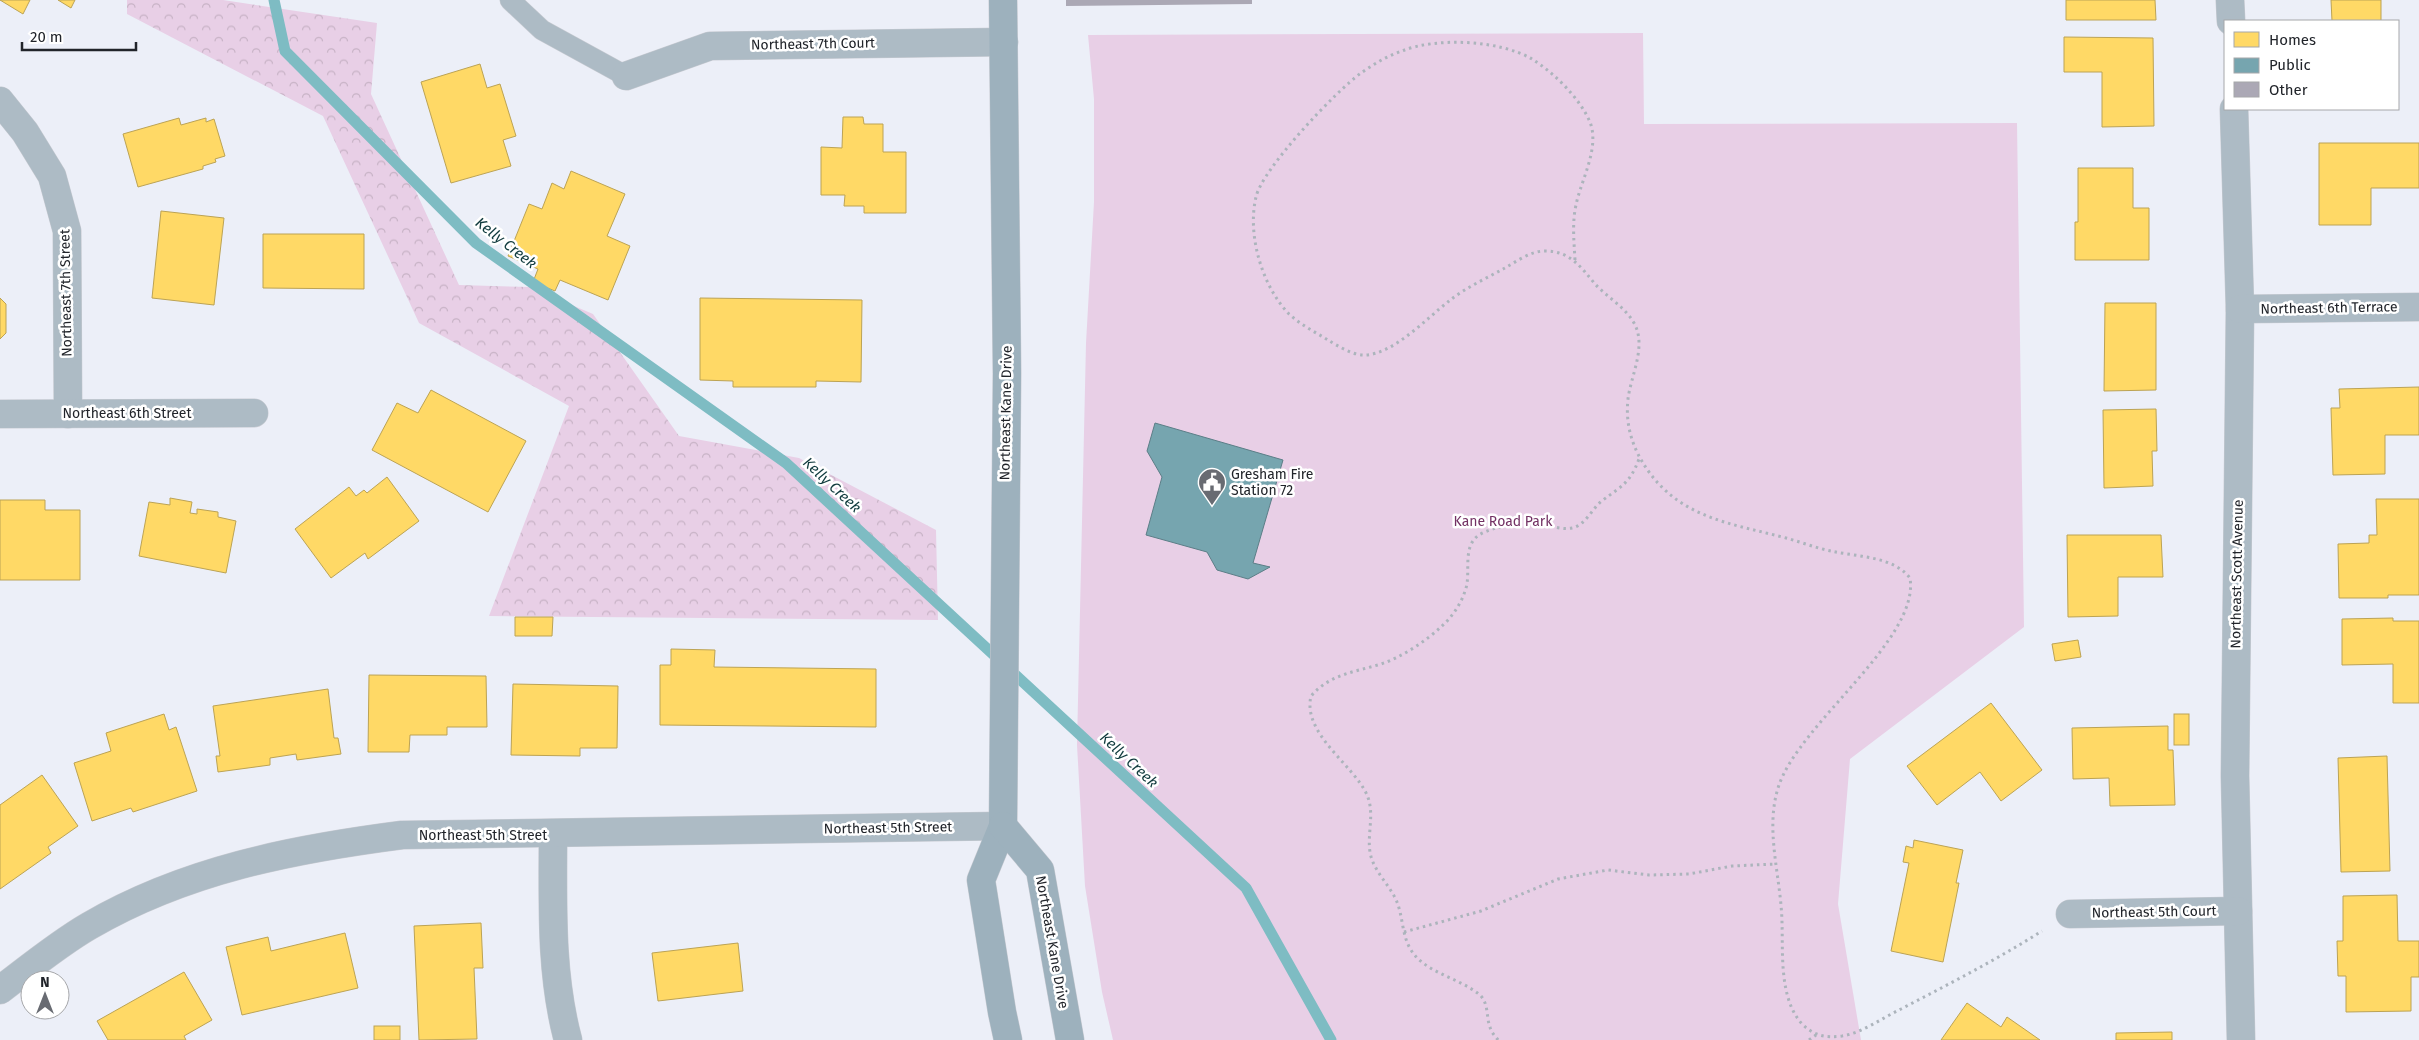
<svg xmlns="http://www.w3.org/2000/svg" width="2419" height="1040" font-family="'Fira Sans',sans-serif">
	<defs>
		<pattern id="forest-crowns" width="20" height="18" patternUnits="userSpaceOnUse" patternTransform="scale(1.25)"><rect width="20" height="18" fill="#e8cfe6"/><path d="M2 6a3 3 0 1 1 6 0M12 15a3 3 0 1 1 6 0" fill="none" stroke="#c7b2c5"/></pattern>
	</defs>
	<rect width="100%" height="100%" fill="#eceff8"/>
	<polygon fill="#e8cfe6" points="1643,33 1644,124 2017,123 2024,627 1850,759 1838,904 1861,1040 1113,1040 1102,992 1085,886 1077,745 1086,343 1094,202 1094,99 1088,35"/>
	<polygon fill="url(#forest-crowns)" points="127,0 223,0 377,23 371,94 459,285 529,287 593,314 679,436 799,458 936,530 938,620 489,616 569,406 419,323 323,116 127,14"/>
	<g fill="#ffd966" stroke="#bca354">
		<polygon points="0,0 30,0 23,14"/>
		<polygon points="58,0 75,0 71,8"/>
		<polygon points="2066,0 2155,0 2156,20 2066,20"/>
		<polygon points="2331,0 2381,0 2381,21 2332,21"/>
		<polygon points="2064,37 2153,38 2154,126 2102,127 2102,72 2064,72"/>
		<polygon points="480,64 487,88 500,84 516,136 503,140 511,166 451,183 421,82"/>
		<polygon points="843,117 863,117 864,124 883,124 883,152 906,152 906,213 864,213 864,206 844,206 845,195 821,195 821,147 842,148"/>
		<polygon points="179,118 181,125 206,118 206,122 214,119 225,156 215,159 216,162 203,166 203,169 138,187 123,134"/>
		<polygon points="2319,143 2419,143 2419,188 2371,188 2371,225 2319,225"/>
		<polygon points="2078,168 2133,168 2133,208 2149,208 2149,260 2075,260 2075,222 2078,222"/>
		<polygon points="571,171 625,194 607,236 630,246 608,300 560,280 555,291 533,282 538,269 508,256 529,204 542,209 552,183 564,189"/>
		<polygon points="161,211 224,218 214,305 152,298"/>
		<polygon points="263,234 364,234 364,289 263,288"/>
		<polygon points="0,298 6,304 6,333 0,339"/>
		<polygon points="700,298 862,300 861,382 816,381 816,387 733,387 733,381 700,380"/>
		<polygon points="2105,303 2156,303 2156,390 2104,391"/>
		<polygon points="2419,387 2419,435 2385,435 2385,474 2333,475 2331,408 2340,408 2339,389"/>
		<polygon points="431,390 526,441 488,512 372,450 397,403 418,413"/>
		<polygon points="2156,409 2157,451 2152,451 2153,486 2104,488 2103,410"/>
		<polygon points="387,477 419,521 368,559 365,553 331,578 295,529 349,487 356,496 364,490 367,493"/>
		<polygon points="170,498 192,502 190,513 197,514 197,509 218,512 218,517 236,521 226,573 139,556 149,502 170,505"/>
		<polygon points="2376,499 2419,499 2419,595 2388,595 2388,598 2339,598 2338,544 2369,543 2369,535 2377,535"/>
		<polygon points="0,500 45,500 45,510 80,510 80,580 0,580"/>
		<polygon points="2067,535 2161,535 2163,577 2118,577 2118,616 2068,617"/>
		<polygon points="515,617 553,617 552,636 515,636"/>
		<polygon points="2393,618 2393,621 2419,621 2419,703 2393,703 2393,664 2342,665 2342,619"/>
		<polygon points="2078,640 2081,657 2055,661 2052,644"/>
		<polygon points="671,649 715,650 714,667 876,669 876,727 660,725 660,665 671,665"/>
		<polygon points="369,675 486,676 487,727 447,727 447,735 410,735 409,752 368,752"/>
		<polygon points="513,684 618,686 617,748 580,748 580,756 511,755"/>
		<polygon points="328,689 334,738 338,738 341,754 297,760 296,754 270,758 270,765 218,772 216,756 220,756 213,706"/>
		<polygon points="1991,703 2042,770 2001,801 1980,772 1937,805 1907,766"/>
		<polygon points="164,714 169,730 176,727 197,791 133,812 131,808 92,821 74,763 111,751 106,733"/>
		<rect x="2174" y="714" width="15" height="31"/>
		<polygon points="2168,726 2168,750 2173,750 2175,805 2110,806 2109,778 2073,779 2072,728"/>
		<polygon points="2387,756 2390,871 2341,872 2338,758"/>
		<polygon points="42,775 78,826 48,847 51,853 0,889 0,805"/>
		<polygon points="1914,840 1963,850 1956,883 1959,883 1943,962 1891,951 1909,863 1903,862 1906,846 1913,848"/>
		<polygon points="2397,895 2398,941 2419,941 2419,977 2411,977 2411,1011 2346,1012 2346,976 2338,976 2337,941 2343,941 2343,896"/>
		<polygon points="481,923 483,968 474,968 477,1039 419,1040 414,926"/>
		<polygon points="345,933 358,988 242,1015 226,947 268,937 271,951"/>
		<polygon points="738,943 743,991 658,1001 652,953"/>
		<polygon points="184,972 212,1020 184,1036 186,1040 108,1040 97,1021"/>
		<polygon points="1967,1003 2001,1027 2007,1017 2040,1040 1941,1040"/>
		<rect x="374" y="1026" width="26" height="14"/>
		<polygon points="2172,1032 2172,1040 2116,1040 2116,1033"/>
	</g>
	<polygon fill="#76a5af" stroke="#5c7e87" points="1155,423 1283,460 1253,563 1270,567 1248,579 1217,570 1207,552 1146,535 1162,477 1147,451"/>
	<g fill="none" stroke-linecap="round" stroke-linejoin="round">
		<polyline stroke="#7ebcc3" stroke-width="11" points="274,0 285,51 476,243 786,463 1246,888 1331,1040"/>
	</g>
	<polygon fill="#aba8b5" points="1066,0 1252,0 1252,4 1066,6"/>
	<g fill="none" stroke-linecap="round" stroke-linejoin="round">
		<g stroke="#c8cbd2" stroke-width="21">
			<polyline id="service" points="510,0 542,30 626,76"/>
		</g>
		<g stroke="#c8cbd2" stroke-width="29">
			<g id="minor">
				<polyline points="2230,0 2231,21"/>
				<polyline points="626,76 710,46 1004,42"/>
				<polyline points="0,101 25,132 52,176 67,231 68,414"/>
				<polyline points="2234,109 2240,309 2235,776 2241,1040"/>
				<polyline points="2240,309 2419,307"/>
				<polyline points="0,414 254,413"/>
				<path d="M553,834C553,903 550,973 568,1040"/>
				<polyline points="2070,914 2238,911"/>
				<path d="M0,990C29,968 58,944 89,926C185,870 293,849 402,835L1003,826"/>
			</g>
		</g>
		<g stroke="#c8cbd2" stroke-width="29">
			<g id="primary">
				<polyline points="1003,0 1007,373 1003,826 981,880 1002,1012 1008,1040"/>
				<polyline points="1003,826 1040,870 1070,1040"/>
			</g>
		</g>
		<g stroke="#acb4bc" stroke-width="3" stroke-dasharray="2.5 4" stroke-linecap="butt">
			<path d="M1575,260C1574,241 1572,223 1576,205C1581,180 1600,148 1590,122C1579,97 1554,73 1532,59C1500,40 1436,37 1402,51C1387,56 1374,64 1361,73C1336,91 1262,169 1256,197C1247,235 1262,286 1289,314C1301,325 1315,332 1328,340C1338,346 1352,355 1364,355C1393,355 1427,318 1449,301C1465,288 1485,279 1503,269C1516,262 1530,251 1545,251C1570,251 1581,267 1595,284C1607,297 1625,307 1634,323C1647,346 1631,375 1628,399C1625,426 1633,450 1649,472C1683,519 1734,524 1786,538C1801,542 1816,548 1831,551C1857,557 1893,556 1910,578C1920,639 1801,722 1779,785C1764,829 1781,876 1782,922C1783,954 1779,1000 1803,1025C1815,1036 1826,1038 1842,1036C1862,1033 1882,1018 1901,1009C1949,984 1996,960 2042,931"/>
			<polyline points="1404,932 1481,911 1558,879 1608,870 1649,875 1689,874 1732,866 1776,864"/>
			<path d="M1498,1040C1495,1036 1491,1032 1490,1027C1486,1017 1489,1004 1480,995C1460,978 1425,973 1411,950C1402,936 1403,917 1397,902C1390,885 1373,871 1370,852C1367,834 1375,813 1367,795C1354,765 1302,734 1311,696C1330,674 1355,672 1381,664C1402,657 1426,641 1442,626C1452,617 1461,604 1465,591C1472,574 1461,547 1479,535C1495,525 1524,523 1542,525C1552,526 1563,530 1572,528C1586,525 1592,508 1603,500C1622,486 1630,483 1639,459"/>
			<polyline points="1809,1040 1816,1035"/>
		</g>
		<use href="#service" stroke="#adbbc5" stroke-width="20"/>
		<use href="#minor" stroke="#adbbc5" stroke-width="28"/>
		<use href="#primary" stroke="#9db1bd" stroke-width="28"/>
	</g>
	<defs>
		<g id="civic-pin" transform="scale(1.4375)"><path d="M0 17L-7.5 6A9.5 9.5 0 1 1 7.5 6Z" fill="#686b72" stroke="#fff"/><path d="M-.6-6.5H3V-4.5H.6V-3L4-1V1h2V6H-6V1h2V-1L-.6-3ZM-1.2 2.5V6h2.4V2.5Z" fill="#fff"/></g>
	</defs>
	<g fill-rule="evenodd">
		<use href="#civic-pin" x="1212" y="482"/>
	</g>
	<g text-anchor="middle" dominant-baseline="central" stroke-width="5" stroke-linejoin="round" paint-order="stroke">
		<g font-size="14" fill="#21242a" stroke="#fff">
			<text transform="translate(813 44) rotate(-1)">Northeast 7th Court</text>
			<text transform="translate(66 293) rotate(-91)">Northeast 7th Street</text>
			<text transform="translate(2329 308) rotate(-1)">Northeast 6th Terrace</text>
			<text x="127" y="413">Northeast 6th Street</text>
			<text transform="translate(1006 413) rotate(-89)">Northeast Kane Drive</text>
			<text transform="translate(2237 574) rotate(-89)">Northeast Scott Avenue</text>
			<text transform="translate(888 828) rotate(-1)">Northeast 5th Street</text>
			<text x="483" y="835">Northeast 5th Street</text>
			<text transform="translate(2154 912) rotate(-1)">Northeast 5th Court</text>
			<text transform="translate(1052 942) rotate(80)">Northeast Kane Drive</text>
		</g>
		<g font-size="14" fill="#21242a" stroke="#fff" text-anchor="start">
			<text x="1231" y="474">Gresham Fire<tspan x="1231" dy="16">Station 72</tspan></text>
		</g>
		<g font-size="14" fill="#733164" stroke="#fff">
			<text x="1503" y="521">Kane Road Park</text>
		</g>
		<g font-size="15" font-style="italic" fill="#103a3d" stroke="#fff">
			<text transform="translate(506 243) rotate(38)">Kelly Creek</text>
			<text transform="translate(832 485) rotate(43)">Kelly Creek</text>
			<text transform="translate(1129 760) rotate(43)">Kelly Creek</text>
		</g>
	</g>
	<rect x="2224" y="20" width="175" height="90" fill="#ffffff" stroke="#a6a7aa"/>
	<rect x="2234" y="32" width="25" height="15" fill="#ffd966" stroke="#a6a7aa"/>
	<text x="2269" y="45" font-size="15" fill="#21242a">Homes</text>
	<rect x="2234" y="58" width="25" height="15" fill="#76a5af" stroke="#a6a7aa"/>
	<text x="2269" y="70" font-size="15" fill="#21242a">Public</text>
	<rect x="2234" y="82" width="25" height="15" fill="#aba8b5" stroke="#a6a7aa"/>
	<text x="2269" y="95" font-size="15" fill="#21242a">Other</text>
	<g transform="translate(45 995)"><circle r="24" fill="#ffffff" stroke="#a6a7aa"/>
	<path d="M0-4L9 19L0 12L-9 19Z" fill="#686b72"/>
	<text y="-8" font-size="14" font-weight="bold" text-anchor="middle" fill="#21242a">N</text>
	</g>
	<path d="M22 42v8h114v-8" fill="none" stroke="#21242a" stroke-width="2.5"/>
	<text x="30" y="42" font-size="15" fill="#21242a" stroke="#ffffff" stroke-width="4" paint-order="stroke">20 m</text>
</svg>
